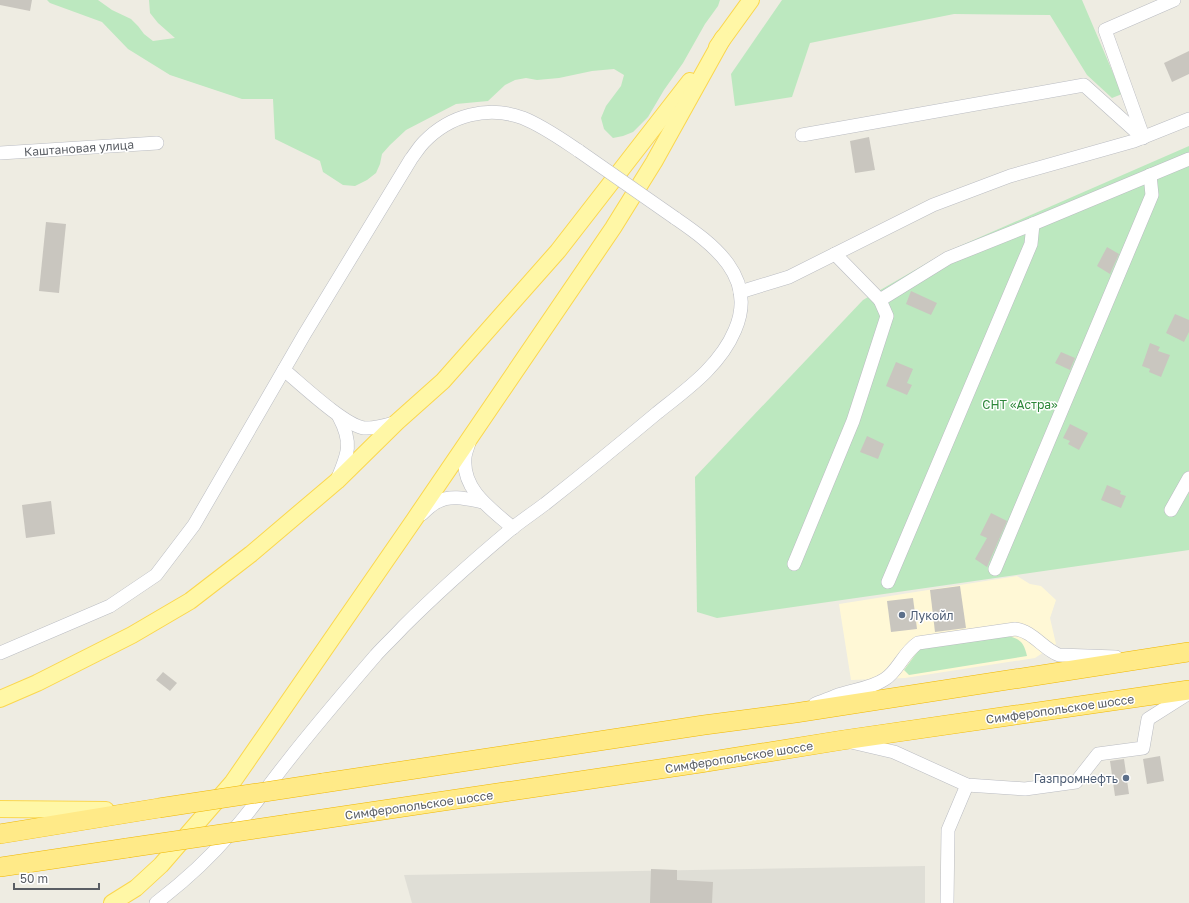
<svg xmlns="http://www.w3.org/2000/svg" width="1189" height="903" font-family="'Golos Text',sans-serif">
	<rect width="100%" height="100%" fill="#eeece2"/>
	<polygon fill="#fff8d6" points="1017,576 1030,584 1041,586 1056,600 1050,618 1056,644 1035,658 905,678 851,680 839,604"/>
	<polygon fill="#dfded6" points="925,866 925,903 412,903 404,875"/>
	<g fill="#bce8bf">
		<polygon points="47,0 98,0 112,10 131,19 138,26 144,34 153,41 175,38 158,23 150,13 149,0 720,0 718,6 705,24 683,63 664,90 648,117 633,132 623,136 613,138 604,129 601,118 606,106 621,86 624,75 614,69 592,71 559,78 537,80 526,78 515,80 505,85 488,101 456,104 406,130 390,145 382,154 380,164 376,173 367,180 355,186 343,185 323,172 320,161 275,139 273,99 242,99 170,75 128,49 102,22 50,3"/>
		<polygon points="782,0 1082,0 1122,94 1112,98 1087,75 1050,15 954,14 810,43 792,97 735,106 731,74"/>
		<polygon points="1189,146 1189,550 717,618 697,612 695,477 863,300 946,252"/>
		<path d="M1007,636C1020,638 1024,643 1027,656L909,675L904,670L921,647Z"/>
	</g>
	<g fill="#c9c6bf">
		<polygon points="0,0 32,0 30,11 0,5"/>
		<polygon points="1189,51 1189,74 1172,82 1164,63"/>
		<polygon points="869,137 875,170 855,173 850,141"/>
		<polygon points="46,222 66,224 59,293 39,291"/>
		<polygon points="1107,247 1119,254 1110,274 1097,266"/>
		<polygon points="911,291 937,303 931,315 906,304"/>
		<polygon points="1175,314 1189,320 1189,332 1184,342 1166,333"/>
		<polygon points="1150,343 1160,347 1158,351 1170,355 1161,377 1149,372 1150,369 1142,366"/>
		<polygon points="1061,352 1075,358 1070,370 1055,363"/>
		<polygon points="896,362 913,369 907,383 912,385 907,395 886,386"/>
		<polygon points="1070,424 1088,433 1079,450 1068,444 1070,441 1063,438"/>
		<polygon points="867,436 884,444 878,459 860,452"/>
		<polygon points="1107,485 1121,491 1120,494 1126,496 1121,508 1101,500"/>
		<polygon points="51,501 55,534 26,538 22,505"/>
		<polygon points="991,513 1007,521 987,567 975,559 987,538 980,535"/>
		<polygon points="960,586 966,628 935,632 930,590"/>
		<polygon points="913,598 917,629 891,632 887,601"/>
		<polygon points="163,672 177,683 170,691 156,680"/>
		<polygon points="1160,756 1164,781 1147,784 1143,759"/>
		<polygon points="1124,759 1129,794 1115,796 1110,761"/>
		<polygon points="651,869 677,870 677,880 713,882 712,903 650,903"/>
	</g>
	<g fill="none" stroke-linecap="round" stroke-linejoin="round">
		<g stroke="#babcc2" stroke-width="14">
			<g id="minor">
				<polyline points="802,135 1084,85 1143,138"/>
				<polyline points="1143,136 1105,30 1174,0"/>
				<polyline points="0,153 157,143"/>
				<polyline points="740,292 789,277 933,205 1010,176 1134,141 1189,119"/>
				<polyline points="880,300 948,258 1033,224 1189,159"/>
				<path d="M284,370C301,384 344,425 364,428C375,429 387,425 397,422"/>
				<path d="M469,443C468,447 465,453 465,458C462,490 491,509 513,528"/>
				<path d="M337,480C348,454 353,443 339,417"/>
				<polyline points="1171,510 1189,478"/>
				<path d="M422,514C426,510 431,505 437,502C451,494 468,499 483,502"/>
				<polyline points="794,564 853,421 887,316 880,300 835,254"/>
				<polyline points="995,569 1152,195 1150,175"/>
				<polyline points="888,582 1031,244 1033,224"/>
				<path d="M0,653L110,606L156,575L194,525L304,335L411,159C415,154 419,147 424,142C450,115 488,105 523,118C543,126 561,139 579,151"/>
				<path d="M815,704C823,701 830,698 838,695C853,690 872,688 885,679C898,671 903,653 918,643L1015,629C1033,631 1043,649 1059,655L1116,657"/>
				<polyline points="851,742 894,752 967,785 1025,789 1076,782 1098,754 1143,748 1148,719 1189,693"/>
				<path d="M156,903C182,883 208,860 230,834C250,812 268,786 287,762C315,726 346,690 376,655C385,645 394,637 403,627C437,593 473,561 510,530C521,521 533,513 545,504C583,474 620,444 657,413C687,389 720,366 735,330C758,277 713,244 675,218"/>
				<polyline points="947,903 948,830 967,785"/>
			</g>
		</g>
		<g stroke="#fbd74e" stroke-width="18">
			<g id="major">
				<polyline points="717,47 751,0"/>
				<polyline points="0,699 37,683 132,635 190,601 251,554 337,481 397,422 443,381 558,251 690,81"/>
				<polyline points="0,809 106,810"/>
				<polyline points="112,903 136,888 161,865 232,783 414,520 613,228 654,162 723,38"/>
			</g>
		</g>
		<g stroke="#f0b700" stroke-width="20">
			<g id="highway">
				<polyline points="323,783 704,725 795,713 1189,652"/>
				<polyline points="289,824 700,763 843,740 1189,690"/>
				<polyline points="0,834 159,808"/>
				<polyline points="0,867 127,848"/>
			</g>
		</g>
		<use href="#minor" stroke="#fff" stroke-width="13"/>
		<use href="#major" stroke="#fff7a6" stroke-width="16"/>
		<use href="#highway" stroke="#ffea88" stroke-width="19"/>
		<g stroke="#babcc2" stroke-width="14" stroke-linecap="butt">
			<polyline id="minor-bridge" points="579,151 675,218"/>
		</g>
		<g stroke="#f0b700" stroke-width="20" stroke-linecap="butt">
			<g id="highway-bridge">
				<polyline points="159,808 323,783"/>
				<polyline points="127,848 289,824"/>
			</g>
		</g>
		<use href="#minor-bridge" stroke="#fff" stroke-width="13"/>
		<use href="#highway-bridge" stroke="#ffea88" stroke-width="19"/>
	</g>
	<g fill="#5c6f8a" stroke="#fff" stroke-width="1.5">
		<circle cx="902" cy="615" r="4"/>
		<circle cx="1126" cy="778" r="4"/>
	</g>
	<g text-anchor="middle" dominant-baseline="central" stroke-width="3" stroke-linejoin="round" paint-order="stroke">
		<g font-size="12" fill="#5a5e64" stroke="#fff">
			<text transform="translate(79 148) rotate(-4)">Каштановая улица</text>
			<text transform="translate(1060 709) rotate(-8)">Симферопольское шоссе</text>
			<text transform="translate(739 757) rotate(-9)">Симферопольское шоссе</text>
			<text transform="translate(419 805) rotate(-8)">Симферопольское шоссе</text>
		</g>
		<g font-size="12" fill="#2e873a" stroke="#fff">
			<text x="1020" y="404">СНТ «Астра»</text>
		</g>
		<g font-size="12" fill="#4e5e75" stroke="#fff" text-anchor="start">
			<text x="910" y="615">Лукойл</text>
			<text x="1118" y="778" text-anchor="end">Газпромнефть</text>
		</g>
	</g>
	<path d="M14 883v6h85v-6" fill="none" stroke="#5a5e64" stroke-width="2"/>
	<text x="20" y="883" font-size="12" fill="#5a5e64" stroke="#ffffff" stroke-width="3" paint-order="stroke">50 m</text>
</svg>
